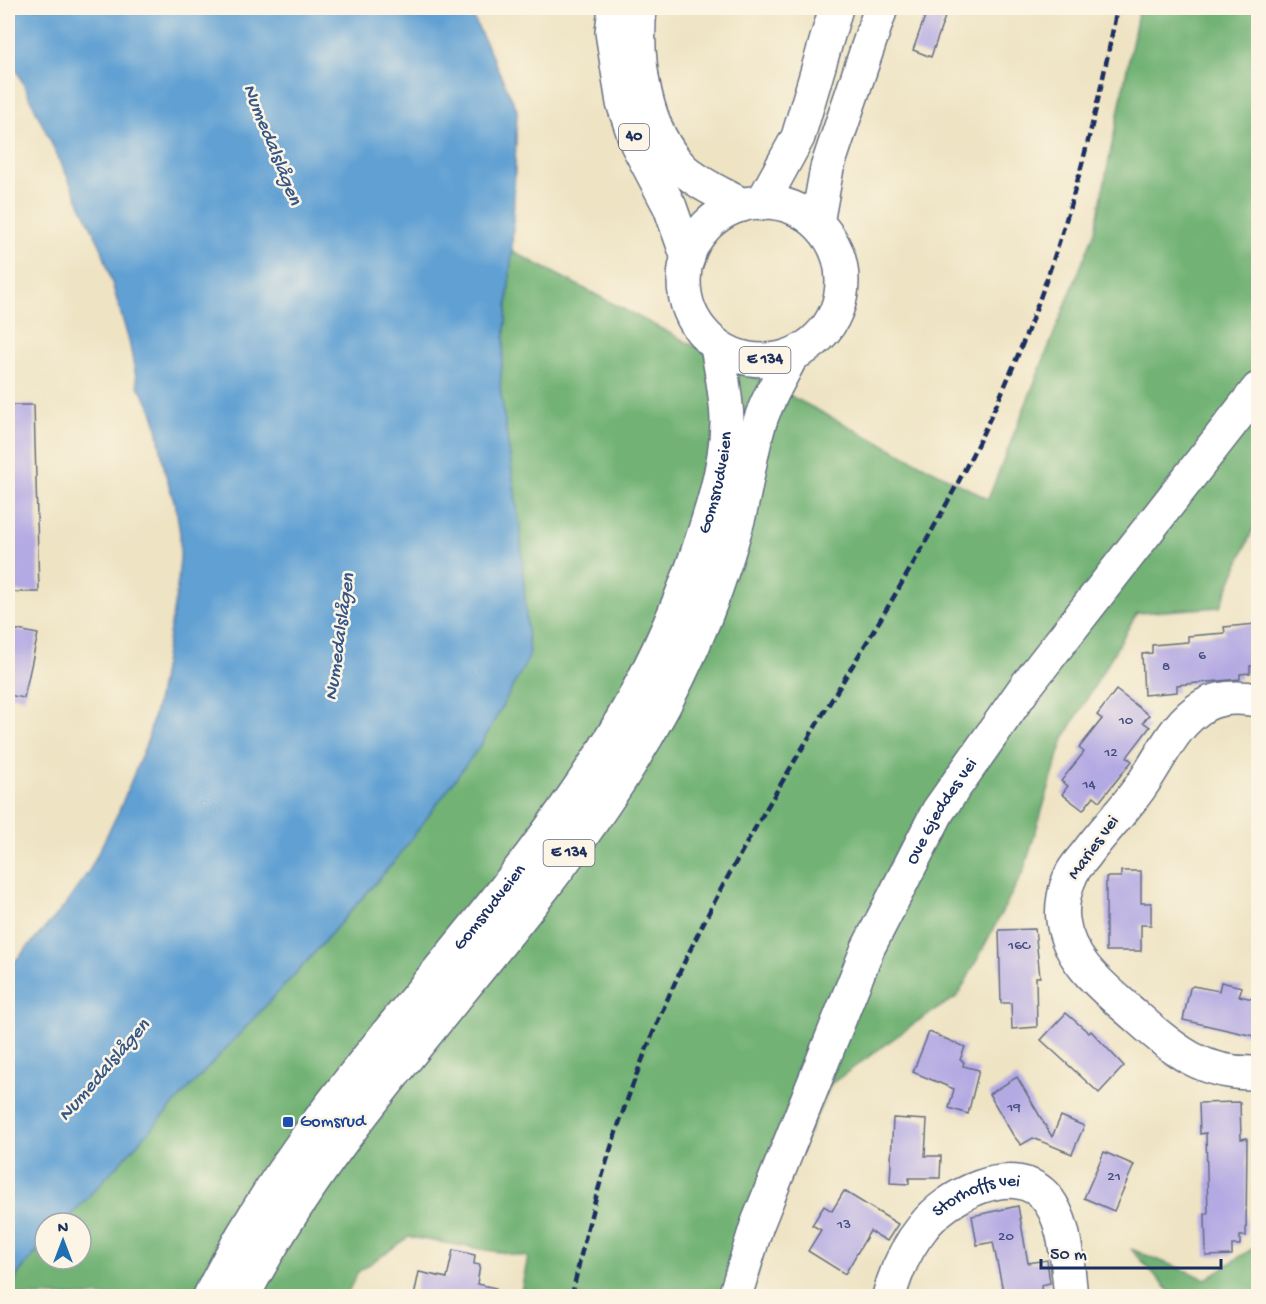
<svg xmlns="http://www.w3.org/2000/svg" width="1266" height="1304" font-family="'Gochi Hand',sans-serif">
	<rect width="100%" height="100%" fill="#fcf5e5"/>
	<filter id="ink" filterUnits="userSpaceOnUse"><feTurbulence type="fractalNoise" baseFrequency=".0167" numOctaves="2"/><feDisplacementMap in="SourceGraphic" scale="12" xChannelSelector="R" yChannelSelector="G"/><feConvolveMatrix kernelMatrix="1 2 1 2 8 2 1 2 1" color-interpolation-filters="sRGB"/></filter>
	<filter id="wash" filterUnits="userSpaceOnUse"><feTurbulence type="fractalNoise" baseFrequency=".008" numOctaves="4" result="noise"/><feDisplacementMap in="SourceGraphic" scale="24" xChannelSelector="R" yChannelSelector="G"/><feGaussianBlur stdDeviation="1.35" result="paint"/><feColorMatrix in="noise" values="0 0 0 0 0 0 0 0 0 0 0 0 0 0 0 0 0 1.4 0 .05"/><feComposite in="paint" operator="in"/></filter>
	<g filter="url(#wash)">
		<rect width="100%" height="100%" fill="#eee3c3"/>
		<g fill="#72b274" stroke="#467069" stroke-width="1.5">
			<polygon points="1139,8 1258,8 1258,517 1220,607 1137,613 1064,738 1024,870 958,996 918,1021 831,1084 772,1213 752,1296 520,1296 528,1257 409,1237 358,1272 346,1296 8,1296 20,1271 45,1243 45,1259 81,1259 81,1223 63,1223 307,961 398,857 523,563 500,387 512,251 988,499 1095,231"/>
			<polygon points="1258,1245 1258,1296 1174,1296 1131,1249 1206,1279"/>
		</g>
		<polygon fill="#61a0d3" stroke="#3e6898" stroke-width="1.5" points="8,8 469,8 517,110 512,251 500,387 520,528 529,657 482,743 398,857 307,961 64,1223 45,1223 45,1243 20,1271 8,1292 8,969 64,907 89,871 119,811 148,739 158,698 177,589 180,559 180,534 176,507 165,472 156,422 150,405 138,386 129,341 102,249 8,52"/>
		<g id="blocks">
			<g fill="#b3a9e3">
				<polygon points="928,8 948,8 931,57 913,50"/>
				<polygon points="8,405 34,405 39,592 8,592"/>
				<polygon points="1256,624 1258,666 1250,666 1250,673 1240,674 1240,679 1177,685 1177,692 1144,695 1142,654 1152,653 1152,645 1188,642 1188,636 1225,633 1224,627"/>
				<polygon points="8,628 38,634 24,698 8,695"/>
				<polygon points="1116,690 1149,715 1143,722 1150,727 1127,757 1132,761 1100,801 1094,796 1083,810 1062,794 1068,786 1061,781 1084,752 1079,748 1102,719 1097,715"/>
				<polygon points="1121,871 1141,871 1141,903 1151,903 1151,925 1141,925 1141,951 1106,951 1106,877 1121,877"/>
				<polygon points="1035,929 1040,977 1036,977 1037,1027 1012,1029 1011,1003 1001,1003 999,930"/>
				<polygon points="1221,982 1242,987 1239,996 1258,1000 1258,1037 1183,1020 1190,988 1193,986 1219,991"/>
				<polygon points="1066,1013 1089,1033 1091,1031 1124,1066 1099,1093 1041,1040"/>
				<polygon points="929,1032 965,1047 960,1060 964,1062 963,1066 979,1070 968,1114 949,1108 954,1089 913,1072"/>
				<polygon points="1017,1077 1052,1137 1061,1116 1084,1126 1072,1154 1033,1138 1021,1145 1013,1135 989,1094"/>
				<polygon points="1240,1102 1241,1139 1247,1138 1246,1236 1240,1236 1240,1245 1232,1245 1232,1255 1206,1256 1205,1214 1208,1214 1206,1133 1200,1134 1199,1103"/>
				<polygon points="893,1118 927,1120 925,1156 941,1156 940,1178 909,1178 909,1184 890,1183"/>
				<polygon points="1104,1152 1134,1165 1114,1211 1084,1198"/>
				<polygon points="844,1191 898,1224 887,1241 870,1231 845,1274 808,1251 821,1230 812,1225 824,1206 832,1211"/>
				<polygon points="1018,1206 1028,1263 1047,1260 1050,1283 1041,1285 1042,1296 1004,1296 993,1242 977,1245 972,1216"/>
				<polygon points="453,1250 475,1255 474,1264 480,1265 477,1284 496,1288 495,1296 414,1296 419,1272 447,1278"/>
			</g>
		</g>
	</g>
	<g filter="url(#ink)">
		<use href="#blocks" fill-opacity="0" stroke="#656e81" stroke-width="1.5"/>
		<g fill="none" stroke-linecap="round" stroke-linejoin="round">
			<g stroke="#656e81" stroke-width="36">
				<g id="minor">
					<path d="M1258,700C1241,697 1222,696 1205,705C1173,724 1162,757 1141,786C1125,809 1104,830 1087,853C1082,860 1074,867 1071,875C1065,887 1061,906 1063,920C1068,963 1108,991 1139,1019C1176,1052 1205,1075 1258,1073"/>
					<path id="s1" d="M735,1296L757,1225L868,948L938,811L1026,686L1258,389"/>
					<path id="s2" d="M889,1296C896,1270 906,1248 923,1227C946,1196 1011,1162 1044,1195C1067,1219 1067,1265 1071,1296"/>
				</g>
			</g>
			<g stroke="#656e81" stroke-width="36">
				<g id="major">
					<polyline points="615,8 612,32 623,103 637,144 670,207 688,258"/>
					<path d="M640,8C635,59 644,130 683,169C700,185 723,194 742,205"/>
				</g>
			</g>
			<g stroke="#656e81" stroke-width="36">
				<g id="highway">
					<circle cx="763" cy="281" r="79"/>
					<polyline points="762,203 798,137 836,8"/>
					<polyline points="817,223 827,168 881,8"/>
					<path id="s3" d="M210,1296C301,1109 458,965 575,794C624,724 663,648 692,568C708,523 726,470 727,423C727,397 721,371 717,346"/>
					<path d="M243,1296C346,1100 514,951 630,764C676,691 712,611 736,527C746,494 749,458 759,425C766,400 781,378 792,355"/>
				</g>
			</g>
			<use href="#minor" stroke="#fff" stroke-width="33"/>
			<use href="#major" stroke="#fff" stroke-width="33"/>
			<use href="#highway" stroke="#fff" stroke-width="33"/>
			<path stroke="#1b2f5e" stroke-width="4.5" stroke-dasharray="9 4.5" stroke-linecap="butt" d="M572,1296C602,1150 655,1011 726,880C812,722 917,575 993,412C1053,283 1091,148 1117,8"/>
		</g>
	</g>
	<rect fill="#1a4fb4" stroke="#fcf5e5" stroke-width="2" x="282" y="1116" width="12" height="12" rx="3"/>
	<g text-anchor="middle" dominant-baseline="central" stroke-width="5" stroke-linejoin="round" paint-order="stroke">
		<g font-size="15" fill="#414e7f">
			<text x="1202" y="656">6</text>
			<text x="1166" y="667">8</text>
			<text x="1126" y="721">10</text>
			<text x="1111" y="753">12</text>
			<text x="1089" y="785">14</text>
			<text x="1019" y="946">16C</text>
			<text x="1014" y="1108">19</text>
			<text x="1114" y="1177">21</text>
			<text x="844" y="1225">13</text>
			<text x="1006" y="1237">20</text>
		</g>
		<g fill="#fcf5e5" stroke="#5e6a86" stroke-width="1.5">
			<rect x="619" y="124" width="30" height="26" rx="4.5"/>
			<rect x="739.5" y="347" width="51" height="26" rx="4.5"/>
			<rect x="543.5" y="840" width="51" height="26" rx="4.5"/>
		</g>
		<g font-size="16" font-weight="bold" fill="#1b2f5e">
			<text x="634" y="137">40</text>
			<text x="765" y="360">E 134</text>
			<text x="569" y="853">E 134</text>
		</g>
		<g font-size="18" fill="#1b2f5e" stroke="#fcf5e5">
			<text stroke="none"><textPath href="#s3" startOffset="966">Gomsrudveien</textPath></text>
			<text stroke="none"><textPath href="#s1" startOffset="528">Ove Gjeddes vei</textPath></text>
			<text transform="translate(1094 848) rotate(-54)">Maries vei</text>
			<text stroke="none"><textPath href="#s3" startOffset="480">Gomsrudveien</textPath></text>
			<text stroke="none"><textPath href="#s2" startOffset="142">Storhoffs vei</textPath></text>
		</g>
		<g font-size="18" fill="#164399" stroke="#fcf5e5" text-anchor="start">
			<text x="300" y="1122">Gomsrud</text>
		</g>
		<g font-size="20" font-style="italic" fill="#345787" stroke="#fcf5e5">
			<text transform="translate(271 145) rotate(68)">Numedalslågen</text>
			<text transform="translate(341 637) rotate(-82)">Numedalslågen</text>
			<text transform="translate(105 1071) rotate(-49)">Numedalslågen</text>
		</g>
	</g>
	<rect width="1266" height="1304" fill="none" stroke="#fcf5e5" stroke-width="30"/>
	<g transform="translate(63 1241)"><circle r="28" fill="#fcf5e5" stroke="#a2a6af" stroke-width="1.5"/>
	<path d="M0-4.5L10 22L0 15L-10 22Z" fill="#1f6fb2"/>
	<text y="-9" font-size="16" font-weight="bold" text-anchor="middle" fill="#1b2f5e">N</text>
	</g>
	<path d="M1041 1259v9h180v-9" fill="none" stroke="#1b2f5e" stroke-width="3"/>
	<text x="1050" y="1259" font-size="18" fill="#1b2f5e" stroke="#fcf5e5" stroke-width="4.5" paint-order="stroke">50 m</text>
</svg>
